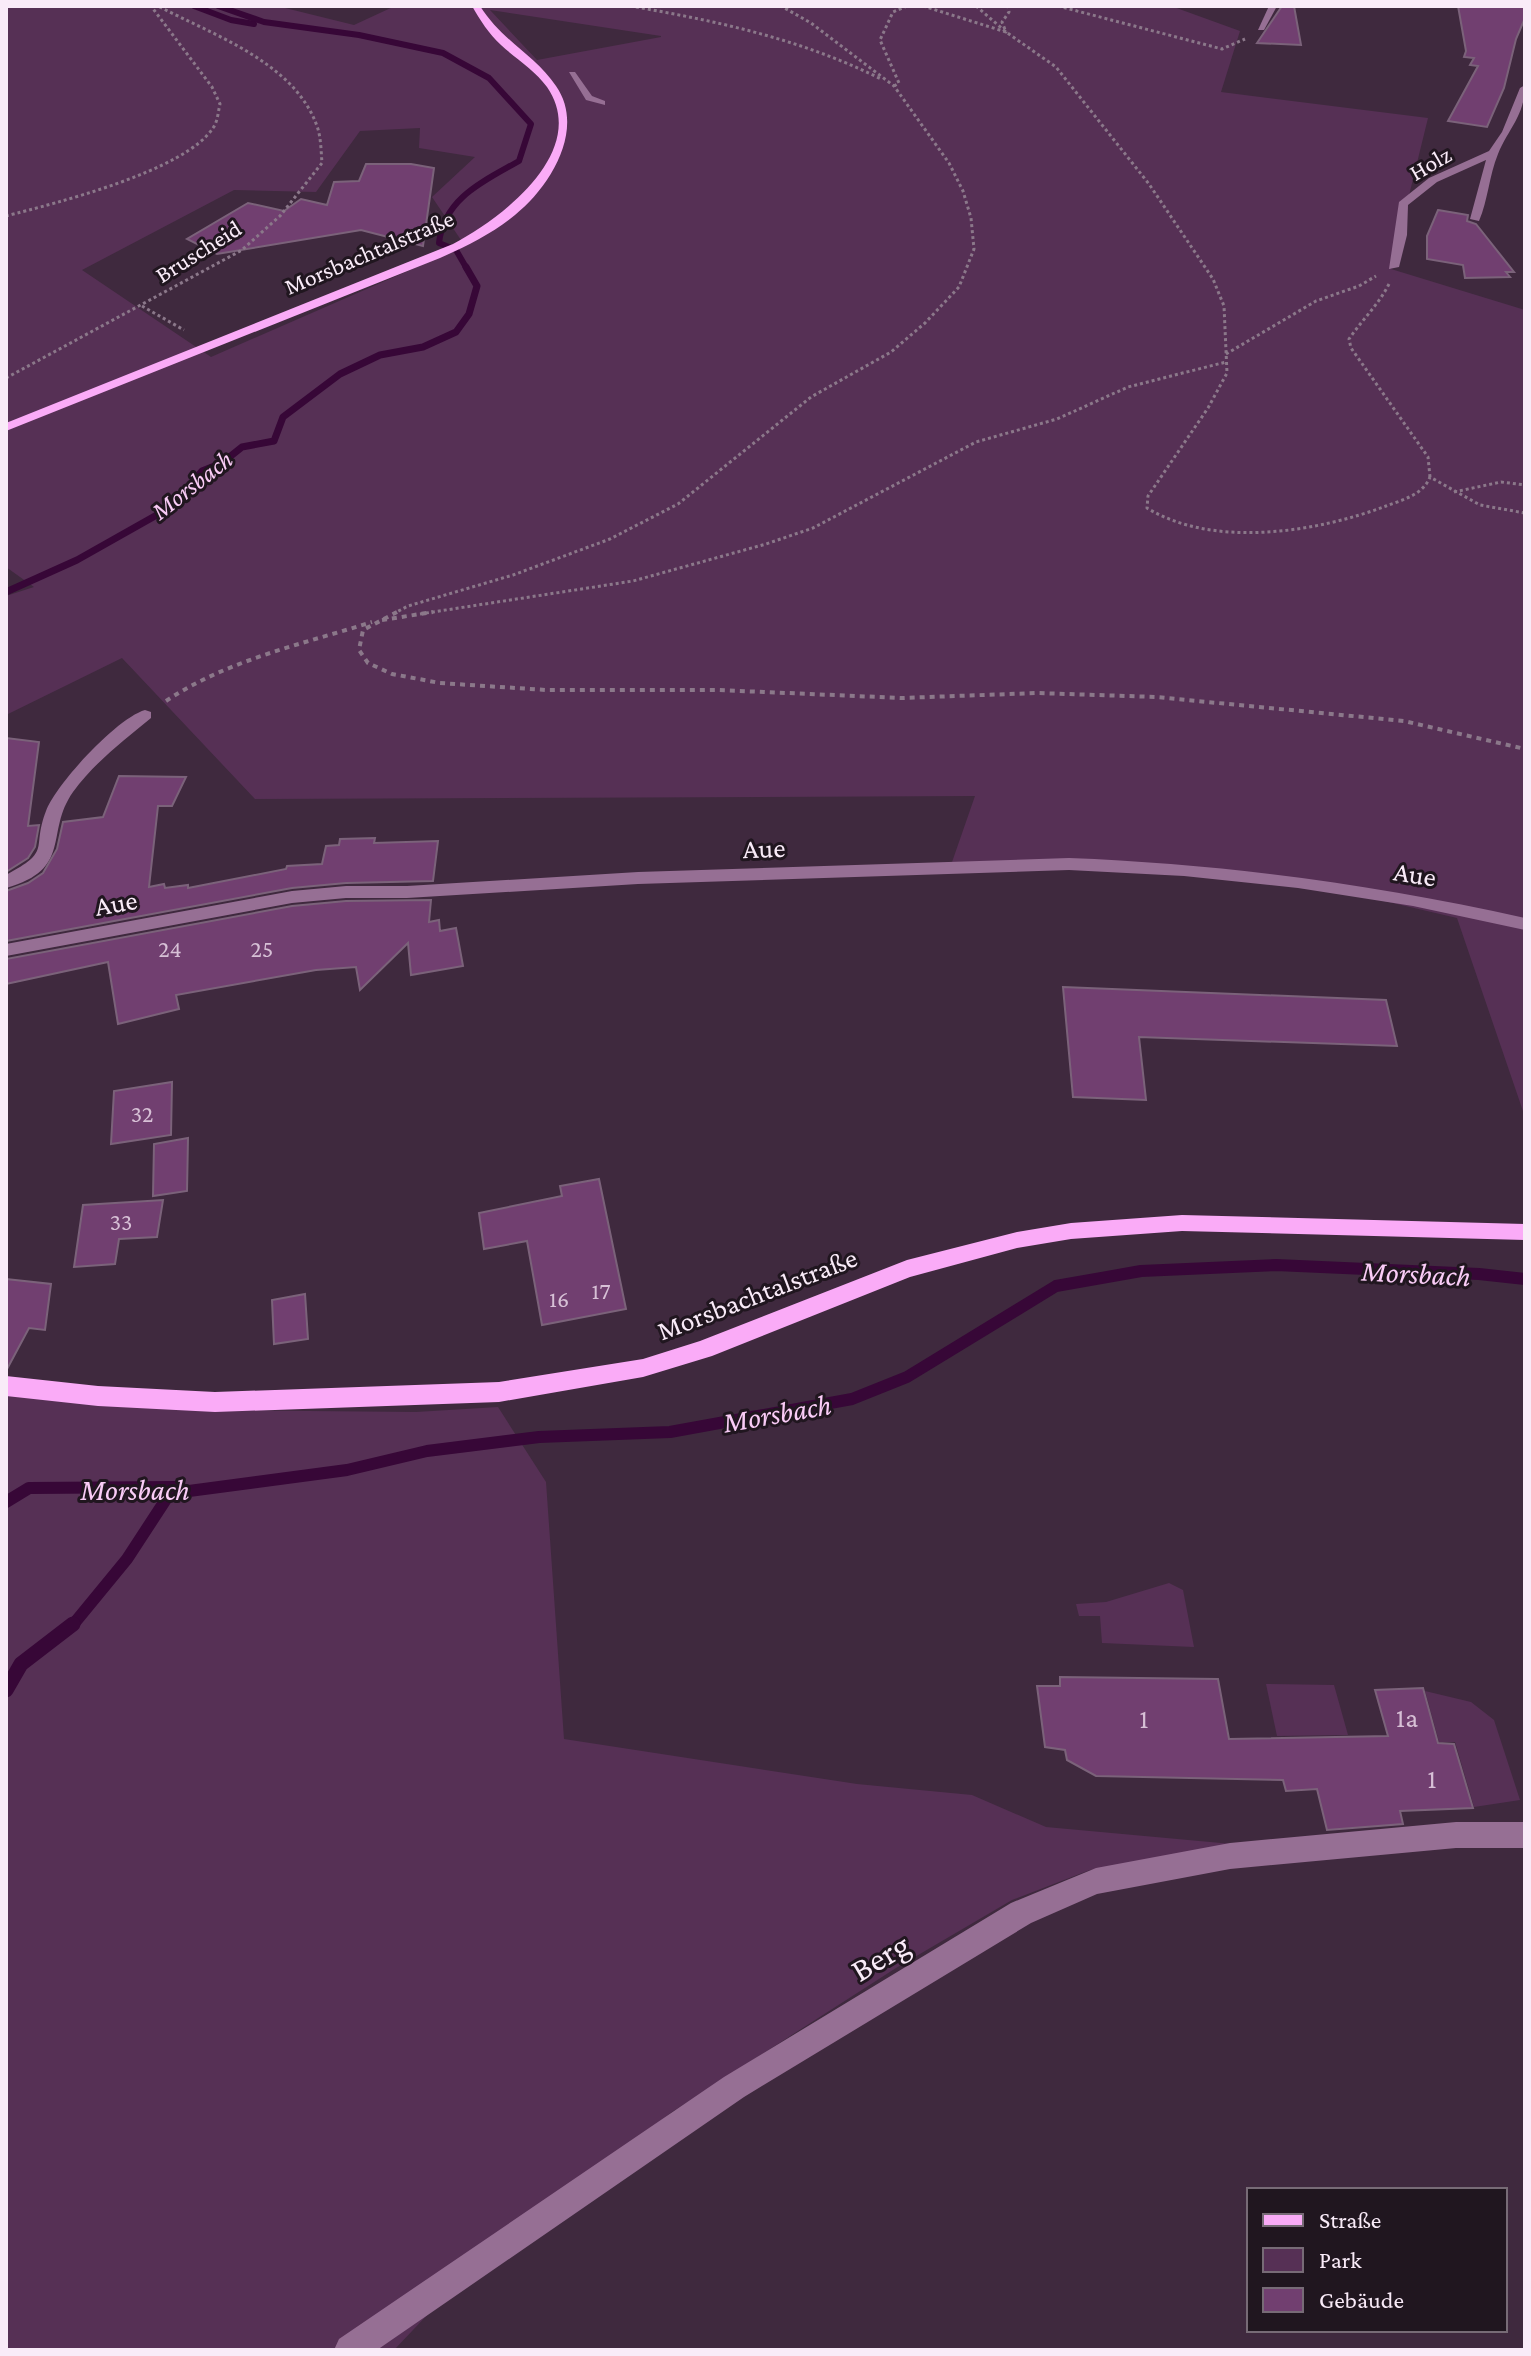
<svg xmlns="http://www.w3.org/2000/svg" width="1531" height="2356" font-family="'Crimson Pro',serif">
	<rect width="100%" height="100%" fill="#3f293e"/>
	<g fill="#563055" fill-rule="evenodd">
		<path d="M6,6H277L354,25L395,6H1171L1240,31L1221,92L1428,118L1391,269L1525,310V1117L1457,918L1277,876L951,865L975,796L255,799L122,658L6,715V596L34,587L6,567ZM490,10L661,36V37L537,60ZM420,128L419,148L475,157L432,197L465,246L211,357L82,270L234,190L316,192L360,131Z"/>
		<polygon points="6,1388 211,1410 416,1412 498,1407 546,1482 564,1739 857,1784 972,1795 1046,1827 1232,1844 1090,1870 1012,1900 896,1968 672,2112 487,2252 394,2350 6,2350"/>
		<polygon points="1169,1583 1183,1590 1194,1647 1102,1643 1100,1616 1079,1616 1076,1604 1106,1602"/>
		<polygon points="1266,1684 1334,1685 1348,1735 1277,1736"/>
		<polygon points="1425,1691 1471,1702 1494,1720 1520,1800 1474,1807 1455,1742 1439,1742"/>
	</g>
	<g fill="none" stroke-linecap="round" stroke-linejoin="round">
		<g stroke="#370737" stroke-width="6">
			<polyline points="194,6 231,20 254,24"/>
			<path d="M218,6L264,22L359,35L443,53L489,78L531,124L519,161C484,181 444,198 439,243L456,250L467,269"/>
		</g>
		<polyline stroke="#370737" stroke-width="7" points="6,592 77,560 171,507 202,471 222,463 242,447 274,441 283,417 340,374 380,355 423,347 456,332 469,314 477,286 466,267"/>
		<g stroke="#370737" stroke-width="12">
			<polyline points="6,1502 29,1488 174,1487 189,1491 347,1470 427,1451 539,1437 670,1432 852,1399 907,1377 1056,1286 1141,1271 1276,1265 1479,1274 1525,1279"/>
			<polyline points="72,1626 127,1559 174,1487"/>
		</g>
		<polyline stroke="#370737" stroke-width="15" points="6,1690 21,1664 73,1624"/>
	</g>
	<g fill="#713f70" stroke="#7b627a" stroke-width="2">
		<polygon points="1282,6 1294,6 1301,45 1257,43"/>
		<polygon points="1458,6 1525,6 1525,18 1516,39 1504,88 1487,127 1448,121 1478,66 1470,65 1474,58 1464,57 1466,51"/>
		<polygon points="366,164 411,164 434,168 423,246 361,230 217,254 187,239 248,203 284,211 301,199 327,205 334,182 359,181"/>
		<polygon points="1438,210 1468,215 1467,221 1476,224 1514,272 1506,272 1510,277 1465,278 1463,265 1427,259 1427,236"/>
		<polygon points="6,738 39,742 28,826 39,825 35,847 28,858 6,872"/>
		<polygon points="119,776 186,777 172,806 158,806 149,887 164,884 165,888 188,885 188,888 286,869 287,866 322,864 326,846 339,845 340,839 375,838 374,843 438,841 433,881 346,883 292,888 6,941 6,891 28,883 43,873 57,849 63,822 103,817"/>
		<polygon points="431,900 429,922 439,920 440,931 456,928 463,966 411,975 408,943 360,990 356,967 316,970 176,995 179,1009 118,1024 108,962 6,984 6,959 292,906 346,901"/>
		<polygon points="1063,987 1386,1000 1397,1046 1139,1037 1146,1100 1073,1097"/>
		<polygon points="172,1082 171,1135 111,1144 114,1091"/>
		<polygon points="188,1138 187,1191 153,1196 154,1144"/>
		<polygon points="599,1179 626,1309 542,1325 527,1241 484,1249 479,1213 562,1196 560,1186"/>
		<polygon points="163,1200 157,1237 119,1239 115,1264 74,1267 83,1205"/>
		<polygon points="6,1279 51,1284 45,1330 29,1328 6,1371"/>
		<polygon points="305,1294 308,1339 274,1344 272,1300"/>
		<polygon points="1060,1677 1218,1679 1229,1739 1388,1736 1375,1690 1423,1688 1438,1743 1454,1744 1473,1808 1400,1811 1403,1824 1327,1830 1317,1789 1286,1791 1283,1780 1096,1776 1067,1760 1065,1750 1045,1747 1037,1686 1060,1686"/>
	</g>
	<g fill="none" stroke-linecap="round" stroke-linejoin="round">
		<g stroke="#8b788a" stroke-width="3" stroke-dasharray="3 3" stroke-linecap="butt">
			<path d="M630,6C717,21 801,39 881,79"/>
			<polyline points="923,6 1006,32 1002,22 1009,12 1008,6"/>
			<path d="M976,6L1006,32L1056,67L1149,184L1213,279L1224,306L1227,373L1208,408L1148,496L1147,508C1214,549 1317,532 1386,506C1402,500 1423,495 1430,477L1480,505L1525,513"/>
			<polyline points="1058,6 1222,49 1245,39"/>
			<polyline points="894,86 899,83 880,40 893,12 907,6"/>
			<path d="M6,216C56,203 185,171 213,128C218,121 218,112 220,104L212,87L151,6"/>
			<path d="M1389,284C1379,304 1362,320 1349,339L1351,348L1428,457L1430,477"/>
			<polyline points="142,306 184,330"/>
			<polyline points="1226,354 1316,301 1359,286 1376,276"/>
			<path d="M6,378L242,250L280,216L322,163C321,151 321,137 317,126C294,62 213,35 158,6"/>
			<polyline points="1454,492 1501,482 1525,485"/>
			<polyline points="393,614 408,606 513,575 610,539 678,504 811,397 891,352 925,323 959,287 974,249 971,218 963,191 949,163 894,86 811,23 781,6"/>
			<polyline points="420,614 633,581 766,544 813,528 976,442 1057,419 1128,387 1226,362"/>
		</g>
		<g stroke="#8b788a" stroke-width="4" stroke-dasharray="5 5" stroke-linecap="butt">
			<polyline points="397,612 363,630 359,650 368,663 392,674 440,683 546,690 718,690 902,698 1037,693 1156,697 1404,721 1525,749"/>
			<polyline points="382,620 433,612"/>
			<path d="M166,701C227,660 303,644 372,622"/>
		</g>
		<g fill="#966f94" fill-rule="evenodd">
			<polygon points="1269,6 1277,6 1264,30 1258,30"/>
			<polygon points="569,72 575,72 592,96 605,101 605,105 586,100"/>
			<path d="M1525,85C1525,116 1508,129 1498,154C1489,176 1488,200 1479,221L1470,219L1486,160L1437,182L1408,205L1407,235L1399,267L1389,269L1399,202L1429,178L1489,151L1502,132L1520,88Z"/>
			<path d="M145,710L151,712V718C123,741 94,763 73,792C44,833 74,869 6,888V875C53,850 31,850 46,811C56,784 117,718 145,710Z"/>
			<path d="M1069,858C1223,864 1374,884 1525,918V930L1413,906L1298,888L1184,876L1069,870L638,884L407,898H346L292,903L6,956V944L292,891L346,886H407L638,872Z"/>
			<polygon points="1456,1822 1525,1822 1525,1848 1456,1848 1230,1869 1097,1894 1031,1923 744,2097 377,2350 334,2350 339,2339 724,2077 1011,1903 1096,1868 1230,1843"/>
		</g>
		<g fill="#faabf7" fill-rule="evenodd">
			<path d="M472,6H480C502,41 535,55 556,86C586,129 550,187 515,215C493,233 467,246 440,258L6,431V423L453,244C501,219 591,151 547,87C535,70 516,59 501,45C489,34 480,20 472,6Z"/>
			<polygon points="1182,1215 1525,1224 1525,1240 1182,1231 1071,1239 1017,1248 910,1277 712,1356 643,1377 499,1402 215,1412 98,1406 6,1396 6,1376 98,1386 215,1392 499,1382 643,1359 700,1341 907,1260 1017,1232 1071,1223"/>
		</g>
	</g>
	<g text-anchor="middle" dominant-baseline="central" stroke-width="6" stroke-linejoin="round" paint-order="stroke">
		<g font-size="24" fill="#f9ebf8" stroke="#20161f">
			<text transform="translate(1430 163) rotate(-30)">Holz</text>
			<text transform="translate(198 251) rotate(-32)">Bruscheid</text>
			<text transform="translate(369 252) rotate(-23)">Morsbachtalstraße</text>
		</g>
		<g font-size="24" fill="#d7c0d6">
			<text x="170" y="948">24</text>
			<text x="262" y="948">25</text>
			<text x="142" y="1113">32</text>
			<text x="121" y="1221">33</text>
			<text x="601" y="1290">17</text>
			<text x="559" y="1298">16</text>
		</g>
		<g font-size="26" font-style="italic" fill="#faccf7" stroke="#20161f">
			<text transform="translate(192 485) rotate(-38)">Morsbach</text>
		</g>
		<g font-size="28" fill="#f9ebf8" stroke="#20161f">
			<text transform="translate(764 848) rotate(-2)">Aue</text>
			<text transform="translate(1415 874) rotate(9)">Aue</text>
			<text transform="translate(116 903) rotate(-10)">Aue</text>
			<text transform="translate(757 1294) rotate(-21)">Morsbachtalstraße</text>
		</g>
		<g font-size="28" fill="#d7c0d6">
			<text x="1407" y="1717">1a</text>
			<text x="1144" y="1718">1</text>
			<text x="1432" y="1778">1</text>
		</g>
		<g font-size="30" font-style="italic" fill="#faccf7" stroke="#20161f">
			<text transform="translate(1416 1273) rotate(3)">Morsbach</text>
			<text transform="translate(777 1413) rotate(-10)">Morsbach</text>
			<text x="135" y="1489">Morsbach</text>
		</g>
		<g font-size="34" fill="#f9ebf8" stroke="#20161f">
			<text transform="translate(880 1957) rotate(-31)">Berg</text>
		</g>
	</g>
	<rect width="1531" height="2356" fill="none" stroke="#f9ebf8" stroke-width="16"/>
	<rect x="1247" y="2188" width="260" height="144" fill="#20161f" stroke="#776b76" stroke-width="2"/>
	<rect x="1263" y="2214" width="40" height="12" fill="#faabf7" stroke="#776b76" stroke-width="2"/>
	<text x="1319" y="2228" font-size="24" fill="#f9ebf8">Straße</text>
	<rect x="1263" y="2248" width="40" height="24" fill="#563055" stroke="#776b76" stroke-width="2"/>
	<text x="1319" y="2268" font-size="24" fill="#f9ebf8">Park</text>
	<rect x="1263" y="2288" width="40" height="24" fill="#713f70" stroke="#776b76" stroke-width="2"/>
	<text x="1319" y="2308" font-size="24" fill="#f9ebf8">Gebäude</text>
</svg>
